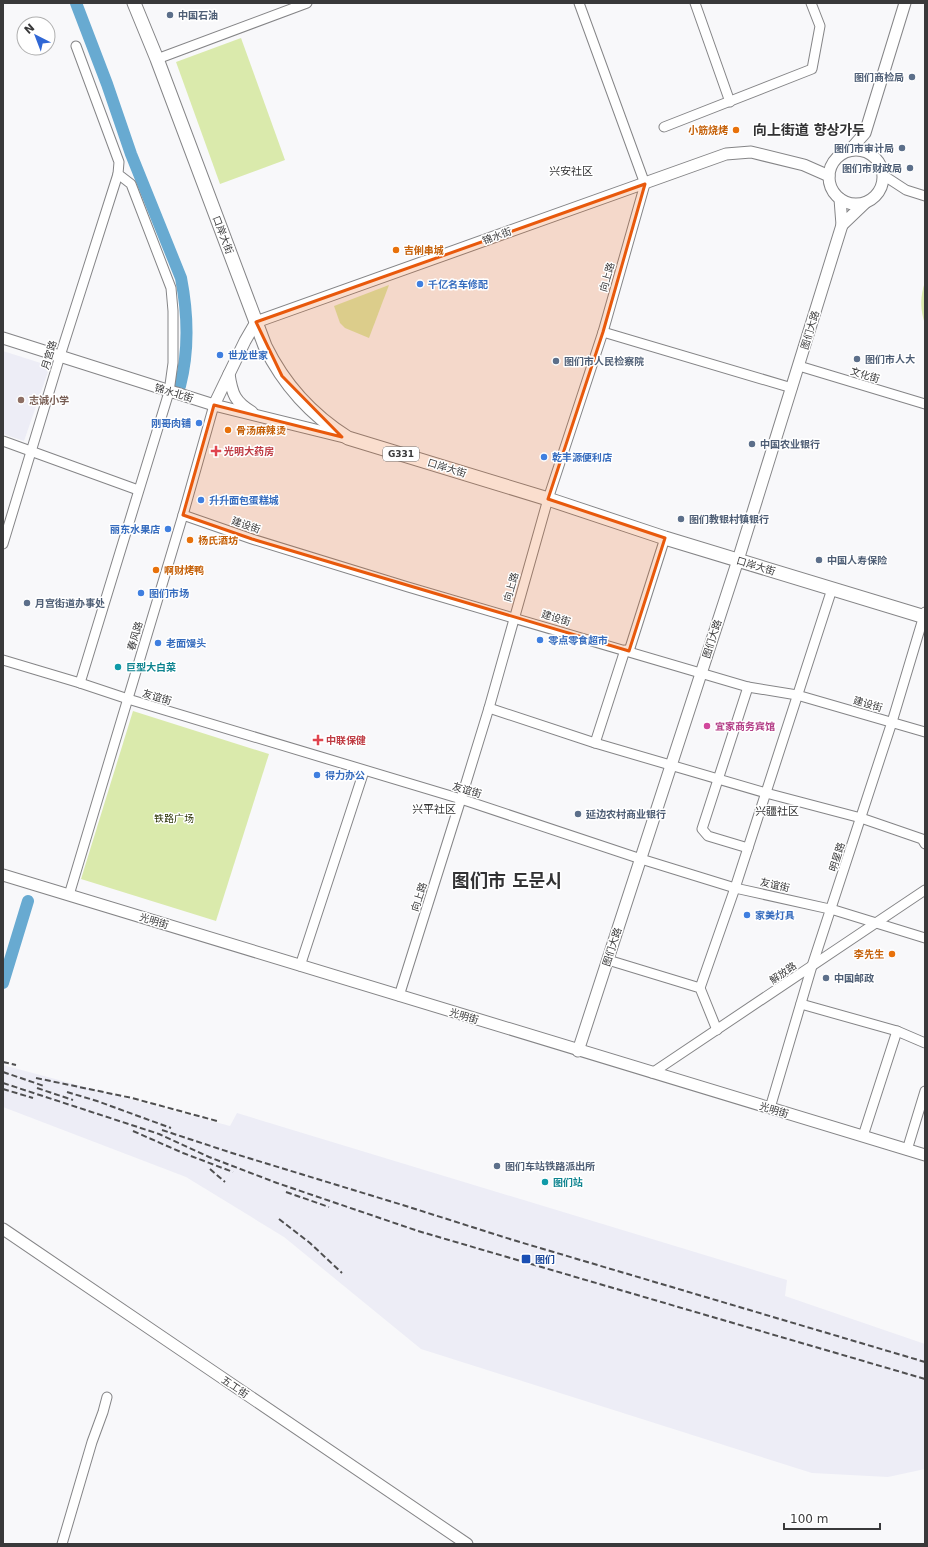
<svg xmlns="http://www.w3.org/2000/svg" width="928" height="1547" font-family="'DejaVu Sans','Noto Sans SC','Noto Sans KR',sans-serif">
	<rect width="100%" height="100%" fill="#f8f8fa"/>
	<g fill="#ededf6">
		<polygon points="3,351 50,366 24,441 3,434"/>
		<polygon points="3,1065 230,1126 237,1113 787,1280 785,1296 925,1344 925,1469 888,1477 812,1473 421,1349 284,1237 186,1177 3,1107"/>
	</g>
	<g fill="#daeaac">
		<polygon points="241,38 285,160 220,184 176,62"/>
		<path d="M925,282V324C920,310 920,296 925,282Z"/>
		<polygon points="389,285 369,338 345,328 340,323 334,306"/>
		<polygon points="133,711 269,754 216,921 81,879"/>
	</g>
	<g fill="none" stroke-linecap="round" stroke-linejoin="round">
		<g stroke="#68aad1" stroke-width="12">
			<path d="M76,3L107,84L131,154L181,278C188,314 189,351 180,386"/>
			<polyline points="3,983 28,901"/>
		</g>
		<g stroke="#858587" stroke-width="11">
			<g id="minor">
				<polyline points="695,3 730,102"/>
				<polyline points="76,46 119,162 118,174 131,184 171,288 173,311 173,363 169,392 80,683"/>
				<polyline points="157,59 307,3"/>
				<polyline points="664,127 812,69 820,26 811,3"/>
				<polyline points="883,175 906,190 925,196"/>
				<polyline points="603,332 792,388"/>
				<polyline points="799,366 925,404"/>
				<polyline points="3,441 138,490"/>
				<polyline points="183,515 252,539 408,587 748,687 797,695 925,732"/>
				<polyline points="3,544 60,356 118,174"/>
				<polyline points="629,651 665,538"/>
				<polyline points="3,660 80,683 128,699 461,799 641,859 735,888 834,910 925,938"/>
				<polyline points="748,687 702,829 708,836 748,848"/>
				<polyline points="489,708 595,743 766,793 861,818 922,839 925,844"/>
				<polyline points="595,743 625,650"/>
				<polyline points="69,895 183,515 214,405"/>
				<polyline points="608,960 700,988 717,1030"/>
				<polyline points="300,966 364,771"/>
				<polyline points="700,988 735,888 832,589"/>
				<polyline points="399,996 461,799 489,708 548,499 603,332 645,184 579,3"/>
				<polyline points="801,1004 897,1031 925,1043"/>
				<polyline points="652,1073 925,890"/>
				<polyline points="770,1108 812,966 892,722 925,612"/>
				<polyline points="863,1136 897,1031"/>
				<polyline points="907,1150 925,1091"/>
				<polyline points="62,1544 92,1442 103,1412 107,1397"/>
			</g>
		</g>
		<g stroke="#858587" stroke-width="13">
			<g id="major">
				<polyline points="850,150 865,133 905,3"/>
				<circle cx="856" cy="177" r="27"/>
				<polyline points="840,199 842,225 865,203"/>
				<polyline points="3,338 214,405 344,437"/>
				<path d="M229,374C232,394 235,402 252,412"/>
				<polyline points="214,405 245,341 256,322 726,154 751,152 804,165 829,176"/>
				<polyline points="3,875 925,1155"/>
				<polyline points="578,1051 738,560 842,225"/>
				<polyline points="3,1229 467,1544"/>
			</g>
		</g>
		<g stroke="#858587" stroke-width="15">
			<path id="highway" d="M134,3L157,59L265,346C284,385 313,416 348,438L548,499L665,538L925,617"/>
		</g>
		<use href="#minor" stroke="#fff" stroke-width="9"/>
		<use href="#major" stroke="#fff" stroke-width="11"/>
		<use href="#highway" stroke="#fff" stroke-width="13"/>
		<g stroke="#4f4f50" stroke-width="2" stroke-dasharray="6 3" stroke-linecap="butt">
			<polyline points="3,1062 16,1065"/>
			<polyline points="3,1072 44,1086"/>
			<polyline points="36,1078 132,1098 217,1121"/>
			<polyline points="3,1083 159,1134 209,1157 277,1183 418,1231 925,1379"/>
			<polyline points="37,1088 73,1100"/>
			<polyline points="3,1089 33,1098"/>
			<polyline points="67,1092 97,1101 171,1128"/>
			<polyline points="162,1130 232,1153 409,1207 513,1240 925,1362"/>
			<polyline points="133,1131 183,1153 233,1172"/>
			<polyline points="210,1169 225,1182"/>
			<polyline points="286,1192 329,1207"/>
			<polyline points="279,1219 310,1243 342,1273"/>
		</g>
	</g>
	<path fill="#e8590c" fill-opacity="0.2" stroke="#e8590c" stroke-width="3" stroke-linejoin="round" d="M645,184L603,332L548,499L665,538L629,651L252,539L183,515L214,405L342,437L282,376L256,322Z"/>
	<g fill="#5c6f8a" stroke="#fff" stroke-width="1.5">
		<circle cx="170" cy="15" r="4"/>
		<circle cx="912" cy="77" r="4"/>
		<circle cx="902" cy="148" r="4"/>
		<circle cx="910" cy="168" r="4"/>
		<circle cx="857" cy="359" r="4"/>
		<circle cx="556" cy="361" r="4"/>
		<circle cx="752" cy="444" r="4"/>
		<circle cx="681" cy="519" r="4"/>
		<circle cx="819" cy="560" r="4"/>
		<circle cx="27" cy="603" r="4"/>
		<circle cx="578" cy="814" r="4"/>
		<circle cx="826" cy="978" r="4"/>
		<circle cx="497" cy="1166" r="4"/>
	</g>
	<g fill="#e8710a" stroke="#fff" stroke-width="1.5">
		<circle cx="736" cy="130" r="4"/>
		<circle cx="396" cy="250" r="4"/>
		<circle cx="228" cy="430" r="4"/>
		<circle cx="190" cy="540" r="4"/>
		<circle cx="156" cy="570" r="4"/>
		<circle cx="892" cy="954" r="4"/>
	</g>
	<g fill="#3f7fe0" stroke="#fff" stroke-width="1.5">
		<circle cx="420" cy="284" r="4"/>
		<circle cx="220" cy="355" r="4"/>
		<circle cx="199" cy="423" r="4"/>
		<circle cx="544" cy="457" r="4"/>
		<circle cx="201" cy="500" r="4"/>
		<circle cx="168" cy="529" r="4"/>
		<circle cx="141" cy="593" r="4"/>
		<circle cx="540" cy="640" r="4"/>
		<circle cx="158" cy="643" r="4"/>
		<circle cx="317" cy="775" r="4"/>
		<circle cx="747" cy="915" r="4"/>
	</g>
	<circle fill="#8d6e63" stroke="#fff" stroke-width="1.5" cx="21" cy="400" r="4"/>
	<g fill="#e0444e" stroke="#fff" stroke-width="1.5">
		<path d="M214 445h4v4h4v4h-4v4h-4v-4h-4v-4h4z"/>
		<path d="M316 734h4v4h4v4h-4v4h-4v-4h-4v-4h4z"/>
	</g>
	<g fill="#0f9aa8" stroke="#fff" stroke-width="1.5">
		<circle cx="118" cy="667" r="4"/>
		<circle cx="545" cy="1182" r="4"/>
	</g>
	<circle fill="#d1479c" stroke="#fff" stroke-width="1.5" cx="707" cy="726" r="4"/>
	<rect fill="#1a4fb4" stroke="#fff" stroke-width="1.5" x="521" y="1254" width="10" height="10" rx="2"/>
	<g text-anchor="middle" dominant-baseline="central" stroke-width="3" stroke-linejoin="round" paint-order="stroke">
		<rect fill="#fff" stroke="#747475" stroke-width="1" x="383" y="447" width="36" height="14" rx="3"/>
		<g font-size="9" font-weight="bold" fill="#39393a">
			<text x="401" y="454">G331</text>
		</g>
		<g font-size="10" font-weight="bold" fill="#4e5e75" stroke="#fff" text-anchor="start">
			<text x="178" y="15">中国石油</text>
			<text x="904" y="77" text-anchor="end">图们商检局</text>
			<text x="894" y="148" text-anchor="end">图们市审计局</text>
			<text x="902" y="168" text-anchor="end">图们市财政局</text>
			<text x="865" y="359">图们市人大</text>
			<text x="564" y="361">图们市人民检察院</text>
			<text x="760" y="444">中国农业银行</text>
			<text x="689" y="519">图们教银村镇银行</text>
			<text x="827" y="560">中国人寿保险</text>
			<text x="35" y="603">月宫街道办事处</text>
			<text x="586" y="814">延边农村商业银行</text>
			<text x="834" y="978">中国邮政</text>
			<text x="505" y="1166">图们车站铁路派出所</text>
		</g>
		<g font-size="10" font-weight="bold" fill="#c56008" stroke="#fff" text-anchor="start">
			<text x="728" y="130" text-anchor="end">小筋烧烤</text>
			<text x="404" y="250">吉俐串城</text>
			<text x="236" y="430">骨汤麻辣烫</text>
			<text x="198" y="540">杨氏酒坊</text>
			<text x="164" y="570">啊财烤鸭</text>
			<text x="884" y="954" text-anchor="end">李先生</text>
		</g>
		<g font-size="10" fill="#39393a" stroke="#fff">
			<text transform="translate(223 235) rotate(69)">口岸大街</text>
			<text transform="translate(497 236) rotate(-20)">锦水街</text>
			<text transform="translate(607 277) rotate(-74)">向上路</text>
			<text transform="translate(810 330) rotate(-73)">图们大路</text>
			<text transform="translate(49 355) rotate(-73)">月宫路</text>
			<text transform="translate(865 375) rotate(17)">文化街</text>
			<text transform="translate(174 393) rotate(17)">锦水北街</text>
			<text transform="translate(447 468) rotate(17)">口岸大街</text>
			<text transform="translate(246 525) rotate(19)">建设街</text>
			<text transform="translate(756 566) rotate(17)">口岸大街</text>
			<text transform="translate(511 587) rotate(-74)">向上路</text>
			<text transform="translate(556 618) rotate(17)">建设街</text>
			<text transform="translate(135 636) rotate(-73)">春风路</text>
			<text transform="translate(712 639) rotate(-72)">图们大路</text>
			<text transform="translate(157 697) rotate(17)">友谊街</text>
			<text transform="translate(868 704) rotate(16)">建设街</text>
			<text transform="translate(467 790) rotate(17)">友谊街</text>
			<text transform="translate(837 857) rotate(-72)">明星路</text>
			<text transform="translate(775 885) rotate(13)">友谊街</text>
			<text transform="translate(419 897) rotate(-72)">向上路</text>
			<text transform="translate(154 921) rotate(17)">光明街</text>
			<text transform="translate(612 947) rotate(-72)">图们大路</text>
			<text transform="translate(783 973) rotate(-34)">解放路</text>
			<text transform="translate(464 1016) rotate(17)">光明街</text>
			<text transform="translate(774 1110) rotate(17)">光明街</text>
			<text transform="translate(235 1387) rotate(34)">五工街</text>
		</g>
		<g font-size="10" font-weight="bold" fill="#366cbe" stroke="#fff" text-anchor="start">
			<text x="428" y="284">千亿名车修配</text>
			<text x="228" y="355">世龙世家</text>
			<text x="191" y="423" text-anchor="end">刚哥肉铺</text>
			<text x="552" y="457">乾丰源便利店</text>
			<text x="209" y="500">升升面包蛋糕城</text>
			<text x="160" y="529" text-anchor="end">丽东水果店</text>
			<text x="149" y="593">图们市场</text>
			<text x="548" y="640">零点零食超市</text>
			<text x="166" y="643">老面馒头</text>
			<text x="325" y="775">得力办公</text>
			<text x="755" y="915">家美灯具</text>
		</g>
		<g font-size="10" font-weight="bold" fill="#785e54" stroke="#fff" text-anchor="start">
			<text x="29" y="400">志诚小学</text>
		</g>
		<g font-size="10" font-weight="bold" fill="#be3a42" stroke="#fff" text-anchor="start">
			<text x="224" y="451">光明大药房</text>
			<text x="326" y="740">中联保健</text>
		</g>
		<g font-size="10" font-weight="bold" fill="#0d838f" stroke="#fff" text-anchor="start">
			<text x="126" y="667">巨型大白菜</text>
			<text x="553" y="1182">图们站</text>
		</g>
		<g font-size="10" font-weight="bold" fill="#b23c85" stroke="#fff" text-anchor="start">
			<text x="715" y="726">宜家商务宾馆</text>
		</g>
		<g font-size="10" fill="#272f00" stroke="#fff">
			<text x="174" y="818">铁路广场</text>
		</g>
		<g font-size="10" font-weight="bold" fill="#164399" stroke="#fff" text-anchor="start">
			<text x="535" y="1259">图们</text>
		</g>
		<g font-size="11" fill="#323233" stroke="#fff">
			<text x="571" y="171">兴安社区</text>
			<text x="434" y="809">兴平社区</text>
			<text x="777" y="811">兴疆社区</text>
		</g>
		<g font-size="14" font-weight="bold" fill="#323233" stroke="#fff">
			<text x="809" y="130">向上街道 향상가두</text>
		</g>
		<g font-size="18" font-weight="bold" fill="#323233" stroke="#fff">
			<text x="507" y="880">图们市 도문시</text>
		</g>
	</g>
	<rect width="928" height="1547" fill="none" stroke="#39393a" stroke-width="8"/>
	<g transform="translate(36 36) rotate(318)"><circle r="19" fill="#ffffff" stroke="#b0b0b0"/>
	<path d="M0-3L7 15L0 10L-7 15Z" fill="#3067d5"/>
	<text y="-6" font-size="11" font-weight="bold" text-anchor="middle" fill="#39393a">N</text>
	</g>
	<path d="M784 1523v6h96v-6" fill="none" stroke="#39393a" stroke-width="2"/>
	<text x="790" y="1523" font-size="12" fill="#39393a" stroke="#ffffff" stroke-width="3" paint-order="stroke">100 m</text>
</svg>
